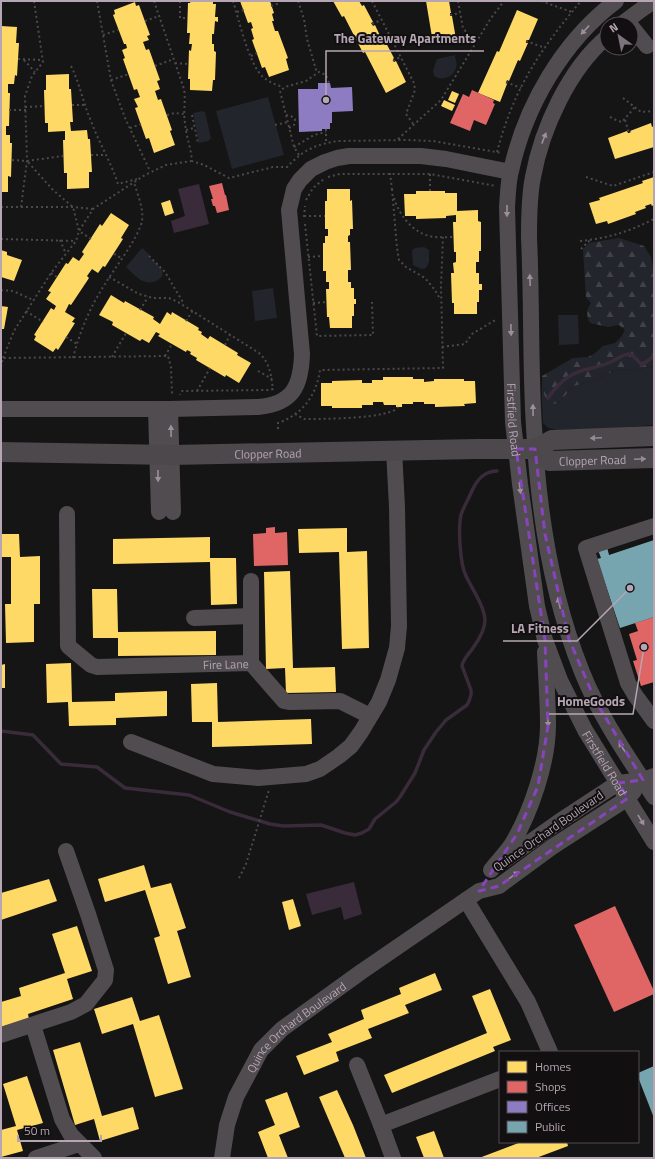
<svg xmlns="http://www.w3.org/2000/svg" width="655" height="1159" font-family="'Titillium Web',sans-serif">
	<defs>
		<pattern id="forest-firs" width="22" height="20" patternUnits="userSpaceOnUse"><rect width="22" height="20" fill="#22252b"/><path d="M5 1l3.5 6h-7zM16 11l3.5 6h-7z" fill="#404247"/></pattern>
	</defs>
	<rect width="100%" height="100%" fill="#151515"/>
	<g fill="#22252b">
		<path d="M455,55C455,59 458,64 456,68C453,78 441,81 434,76L433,70L437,59Z"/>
		<polygon points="268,97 284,155 232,169 216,111"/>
		<polygon points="202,111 205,112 211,138 208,141 199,143 193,113"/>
		<polygon points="424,247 429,250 429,262 426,268 421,269 413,265 412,250 415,248"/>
		<path d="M142,248L150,255L148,257C152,260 160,265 162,270C166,280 150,285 143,281C136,278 131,271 126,267Z"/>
		<polygon points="273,288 277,318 255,321 252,291"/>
		<polygon points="558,315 578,315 579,344 559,345"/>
		<polygon points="654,366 654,425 616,428 557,430 548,428 543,423 542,404 542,376 544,394 558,403 574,386 595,380 618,369 632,370"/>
	</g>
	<path fill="url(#forest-firs)" d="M619,238L644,246L651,257L654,272V366L632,370L618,369L595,380L574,386L558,403L548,405L544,394L542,376L573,358L588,357L594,354L603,346L615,343L621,337L625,330L619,325L608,327L590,323C586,315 586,310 591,303L586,297L583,249L589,243Z"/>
	<g fill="#392b3a">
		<polygon points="199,184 209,224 174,233 171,221 185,216 178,189"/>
		<polygon points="354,882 362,914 344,920 341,907 312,915 306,894"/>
	</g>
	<g fill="#ffd966">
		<polygon points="191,1 213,1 213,4 216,4 215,17 218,17 218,22 215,21 214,34 212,34 212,44 214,44 214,51 216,52 215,80 213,80 212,91 190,90 190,79 188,79 189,50 191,51 192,44 189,44 190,33 187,33 188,3 190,3"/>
		<polygon points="240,1 270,1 274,13 272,14 274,21 272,21 275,31 278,31 288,58 286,59 289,70 269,77 265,67 262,68 252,40 254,39 251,29 253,28 251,22 248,23"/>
		<polygon points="333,1 359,1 362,6 364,5 373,22 371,23 373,26 375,25 383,42 385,41 394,58 393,59 394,62 396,61 406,82 386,93 365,52 363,53 344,16 342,17"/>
		<polygon points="426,1 449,1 451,13 450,13 450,16 452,16 456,39 433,43"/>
		<polygon points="135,2 136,6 139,5 150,35 147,36 149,40 143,42 146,50 149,49 160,80 157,81 160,89 155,91 158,100 161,99 172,130 170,131 175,145 154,153 149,138 146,139 135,108 138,107 134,99 140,97 137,89 134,90 123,59 125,58 122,50 127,48 126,44 124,44 113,15 115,14 114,10"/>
		<polygon points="517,10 538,19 529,40 527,40 526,41 526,43 528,43 520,61 518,60 509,81 507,80 506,83 507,84 500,102 478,93 497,51 499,52"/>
		<polygon points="1,26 17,27 16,43 19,43 17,76 15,75 14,84 8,84 8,93 10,93 9,126 6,126 6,135 10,135 10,143 12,143 11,177 8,176 8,192 1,192"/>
		<polygon points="69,74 69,89 71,89 73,122 70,122 71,131 87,130 88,139 90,139 92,172 89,172 89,188 67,189 67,173 64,173 63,140 65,140 65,131 48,132 48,123 45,123 44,90 46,90 46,75"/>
		<polygon points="452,91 459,94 455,103 448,100"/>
		<polygon points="444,100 455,105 452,111 441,106"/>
		<polygon points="651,123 652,127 654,126 654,147 615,159 608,138 627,131 628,133 629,133 631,132 630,131"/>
		<polygon points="654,177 654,205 652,206 651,204 645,206 646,208 635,212 636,214 608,224 607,221 596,224 589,203 600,200 599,198 643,183 642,181"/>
		<polygon points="327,189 350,189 350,201 352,200 353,229 350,229 350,235 348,236 348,242 350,242 351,270 348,270 348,282 351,282 351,288 354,288 354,299 356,299 356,304 354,304 354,316 352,316 352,328 330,328 329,317 327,317 326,289 329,289 329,282 326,282 326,271 323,271 323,243 325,243 325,236 328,236 328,229 325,229 325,201 327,201"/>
		<polygon points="416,191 445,191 445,193 457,193 457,211 478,210 478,221 481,222 481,251 479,251 479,262 476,262 476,273 479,273 479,284 482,284 482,290 479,290 479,302 477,302 477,314 454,314 454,303 452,303 451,273 454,273 453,263 456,262 456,252 454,252 453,222 456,222 456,215 446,216 446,218 416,219 416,216 405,216 404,194 416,194"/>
		<polygon points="170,200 174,213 165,216 161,203"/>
		<polygon points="111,213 129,225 121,238 123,239 105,267 103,266 98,273 92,269 87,276 89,278 71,305 69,304 65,312 75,318 72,322 75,323 58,350 56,348 53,352 34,340 36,336 34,335 51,308 54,310 56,306 46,299 51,292 48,291 66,263 68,264 73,257 79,261 84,254 82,252 100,224 102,226"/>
		<polygon points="1,250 7,252 7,255 22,260 14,281 1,277"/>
		<polygon points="111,295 124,303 125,301 154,317 153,319 160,324 167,312 171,315 172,312 199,328 198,330 202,332 201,334 208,339 210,336 238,353 237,355 251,363 239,383 226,375 225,377 196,360 197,358 190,354 191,352 187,350 186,352 158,336 160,334 156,332 149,343 142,339 140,341 112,325 113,322 99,315"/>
		<polygon points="1,306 8,307 4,329 1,329"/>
		<polygon points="383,377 413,377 413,379 424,379 424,382 434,381 434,379 464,379 464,381 475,381 476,403 464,404 465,406 435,407 435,404 424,404 424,402 413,402 413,404 402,404 402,407 396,407 396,405 384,405 383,402 373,402 373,405 362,405 362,408 332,408 332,406 321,406 321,383 332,383 332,381 362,380 362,383 372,383 372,380 383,380"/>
		<polygon points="347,528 347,552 367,551 369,648 342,649 339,552 299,553 298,529"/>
		<polygon points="1,534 19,534 20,557 40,556 40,604 34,604 34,642 6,643 5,604 11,604 11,557 1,557"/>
		<polygon points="210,537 210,558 236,558 237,604 211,605 210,562 113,564 113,539"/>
		<polygon points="290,571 293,668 335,667 336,692 286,693 285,668 266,669 264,572"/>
		<polygon points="92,589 117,589 118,632 216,631 216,655 118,656 118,638 93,638"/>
		<polygon points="71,663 72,702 115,701 115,693 167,691 167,716 116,718 116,725 69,726 68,702 47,703 46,664"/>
		<polygon points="5,664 5,688 1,688 1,665"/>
		<polygon points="217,683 218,722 311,719 312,744 212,747 212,722 192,722 191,684"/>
		<polygon points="144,865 151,888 171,883 186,928 177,931 191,977 168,984 154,938 160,936 145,890 105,902 98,879"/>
		<polygon points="49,879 57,901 1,920 1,893"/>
		<polygon points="293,899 301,926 289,930 282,902"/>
		<polygon points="77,926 92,971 67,979 73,999 28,1014 29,1019 1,1027 1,1002 21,996 19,988 65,973 52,934"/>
		<polygon points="435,973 442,990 405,1005 409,1013 368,1029 372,1038 336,1052 339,1061 304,1075 296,1056 332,1042 328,1034 364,1019 361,1010 401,994 399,988"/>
		<polygon points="490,989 511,1040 493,1047 495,1051 392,1093 384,1075 487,1033 472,996"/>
		<polygon points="132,997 140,1021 159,1015 183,1089 155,1097 133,1024 102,1034 94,1009"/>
		<polygon points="80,1042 102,1116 133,1107 139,1129 100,1141 94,1119 75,1125 53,1050"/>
		<polygon points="27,1076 43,1123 17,1130 23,1151 1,1157 1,1130 16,1126 3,1084"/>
		<polygon points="337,1090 353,1125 366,1158 345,1158 319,1097"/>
		<polygon points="287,1092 300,1127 279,1135 288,1158 268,1158 258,1132 275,1125 265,1100"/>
		<polygon points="434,1131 444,1158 424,1158 416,1137"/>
		<polygon points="521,1142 567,1142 568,1146 536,1158 479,1158"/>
	</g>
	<g fill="#e06666">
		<polygon points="472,90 494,100 493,103 495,104 486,125 474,120 470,131 450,123 463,94 469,97"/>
		<polygon points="222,183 225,195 226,195 229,210 217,213 215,206 213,206 211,199 213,199 209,186"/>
		<polygon points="275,527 275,533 287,532 288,565 254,566 253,534 266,533 266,528"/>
		<polygon points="654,617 654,682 641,686 633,661 637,660 629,634 638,631 635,623"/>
		<polygon points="615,906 654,991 654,994 614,1012 574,925"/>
	</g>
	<polygon fill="#8e7cc3" points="318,83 330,83 331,88 352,87 353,111 332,112 332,123 330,123 330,129 322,129 322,131 299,132 298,89 318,89"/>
	<g fill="#76a5af">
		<polygon points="654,540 654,617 620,628 597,559 601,558 598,550 607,547 609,555"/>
		<polygon points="654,1066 654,1118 638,1077 638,1073"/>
	</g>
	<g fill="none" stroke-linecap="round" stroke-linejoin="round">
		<g stroke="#392b3a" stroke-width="3.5">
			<path d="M548,398C557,385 567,375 581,371C590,368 599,367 608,363C614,361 621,355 628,354C633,353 638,362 642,365L654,356"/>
			<path d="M1,731L33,735L61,764L97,767L125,788L189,795L230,812L270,824L283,826L321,825L345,833L355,835L362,833L369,829L375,819L396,802L400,797L415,773L424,750L436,732L446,720L467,705L469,701L471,695V690L462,666C463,659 469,654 473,648C478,641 485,629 485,620C484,605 472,589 466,576C460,564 458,528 461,515C463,508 468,500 471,493C476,481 483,471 497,471"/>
		</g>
		<g stroke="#4d484c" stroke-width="2" stroke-dasharray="2 3" stroke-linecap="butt">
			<polyline points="97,1 111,80 125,118 150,171"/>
			<path d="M154,1L184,89C186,100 183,112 185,123C186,136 191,148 192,161L204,165L229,178L273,167H287C291,163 295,159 299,156C310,147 324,143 338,141L407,140L433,141L502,153"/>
			<polyline points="180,1 180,18 188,18"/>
			<path d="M233,1C239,20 249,65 263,77C269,82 276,85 283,87"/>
			<polyline points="298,1 304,19 307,39 317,73"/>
			<polyline points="372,1 414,83 415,90 406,114 414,125"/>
			<polyline points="458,1 463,28 475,43"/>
			<polyline points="541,1 572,12"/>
			<polyline points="271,6 277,4 276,1"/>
			<polyline points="237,12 244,10"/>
			<polyline points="450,15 460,13"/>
			<polyline points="145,21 159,16"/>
			<polyline points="372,24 381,20"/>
			<polyline points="103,35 118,30"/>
			<polyline points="526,41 545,48"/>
			<polyline points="251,56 257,53"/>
			<polyline points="18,59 43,60"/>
			<polyline points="24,60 35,72"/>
			<polyline points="393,61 400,57"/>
			<polyline points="175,63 188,64"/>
			<path d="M71,66C80,84 83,103 91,121C99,143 111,162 118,184L137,179"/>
			<polyline points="155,66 174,59"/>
			<polyline points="111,80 129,74"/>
			<polyline points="506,82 521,88"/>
			<polyline points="623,98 641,112 654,111"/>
			<polyline points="72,105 85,105"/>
			<polyline points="25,107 45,106"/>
			<polyline points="9,110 26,110"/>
			<polyline points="167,115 175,113 185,114"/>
			<polyline points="192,115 198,143"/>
			<polyline points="286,115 291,116 295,119 294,125 289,128"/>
			<polyline points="610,117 618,121 622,122 635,107"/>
			<polyline points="625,120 629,133"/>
			<polyline points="275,125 288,122"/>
			<polyline points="130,128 141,124"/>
			<polyline points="326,129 326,143"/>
			<polyline points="186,130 194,128"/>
			<polyline points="398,139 441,100 491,18 504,1"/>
			<polyline points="294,147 314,135 326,132"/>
			<path d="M497,152C504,126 513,101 526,78C541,50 561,25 581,1"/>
			<polyline points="91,155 106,155"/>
			<polyline points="299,155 294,147 280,91 285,87 306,81 319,72 326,75 329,83"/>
			<polyline points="12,160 27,161 63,156"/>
			<polyline points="390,173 392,190"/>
			<polyline points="430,174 430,191"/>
			<polyline points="328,177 340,174 430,174 496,186"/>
			<polyline points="586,177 613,186 654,172"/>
			<polyline points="392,189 397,248 399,260 406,267 425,278 435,290 440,299"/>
			<path d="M394,198C399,214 411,231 429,236C437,238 445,237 454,237"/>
			<polyline points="306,200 313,188 324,179"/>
			<polyline points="1,207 73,207 93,209"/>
			<polyline points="21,207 27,161 25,96 32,76 43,62 34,1"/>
			<polyline points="304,216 325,216"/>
			<polyline points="304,217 305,206"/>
			<polyline points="305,224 317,336 373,335 372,302"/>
			<polyline points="1,239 76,241"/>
			<polyline points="91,239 79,231 93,209 145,175 166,165 192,161"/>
			<polyline points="60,240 66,254"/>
			<path d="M580,241C609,238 628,232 654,219"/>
			<polyline points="581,249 590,240"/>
			<polyline points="114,254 121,258"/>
			<polyline points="149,256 165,272 184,304"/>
			<polyline points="308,257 323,256"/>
			<polyline points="51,273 57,277"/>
			<path d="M109,277L139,294L153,298H169L178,302L259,353C270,363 271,375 273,389L269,390L182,391L180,395"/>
			<polyline points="1,290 13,291 33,300"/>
			<polyline points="313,303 327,302"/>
			<polyline points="140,310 148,297"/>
			<polyline points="26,311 43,322"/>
			<polyline points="186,321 193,310"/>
			<polyline points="66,337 77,344"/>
			<polyline points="225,345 230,335"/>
			<polyline points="442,347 465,344 472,334 497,319"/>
			<polyline points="165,356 172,344"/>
			<polyline points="112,357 126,333"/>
			<polyline points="3,358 14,331 19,323 51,273 76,241 79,231 73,207 53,190 27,161"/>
			<path d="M73,358C80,331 90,307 105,284C114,269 139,237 142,221C144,208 137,194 134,182"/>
			<polyline points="1,367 3,358 168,356 171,367 172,395"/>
			<polyline points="258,371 272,379"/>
			<polyline points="197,391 210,368"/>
			<path d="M295,414L304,419C320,419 391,419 398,407"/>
			<path d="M278,429V423C303,414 316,396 320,370L443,368L441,286L443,237"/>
			<polyline points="239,878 246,864 269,790"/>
		</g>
		<g stroke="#514c50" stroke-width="16">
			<path id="s1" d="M616,1C563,41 525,106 511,171C508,182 508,195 507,207L513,422L520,484L537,606L545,640L560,680L585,730L654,842"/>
			<polyline points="622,24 642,9 654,1"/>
			<polyline points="631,26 647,46"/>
			<path d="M607,37C569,69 542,128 533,177C529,196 529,217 529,237C532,300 530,364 534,427C538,510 551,595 582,672C600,717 628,757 654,797"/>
			<path d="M1,409H170L258,407C293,404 301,386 302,354L289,210L294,189L300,180L311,169L325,162L337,158L349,156H421L446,159L510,172"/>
			<polyline points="156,409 159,512"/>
			<polyline points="170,409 173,512"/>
			<path id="s2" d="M67,514L68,646L91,665L97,667L251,663L284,701L289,702L340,701L370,716"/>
			<polyline points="654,526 586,548 628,683 635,695 654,721"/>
			<polyline points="251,581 251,663"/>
			<polyline points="194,618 251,616"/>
			<polyline points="131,742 213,774 258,778 306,774 320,769 339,756 351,746 361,732 379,702 388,680 397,648 399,626 397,507 394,450"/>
			<polyline points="505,860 560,821 618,783 643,780 654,776"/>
			<path d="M491,870C498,861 506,853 512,844C531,812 548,762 548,725C548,701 546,676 545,652"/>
			<polyline points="466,900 528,1002 550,1052"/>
			<polyline points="33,1025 62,1119 71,1135 94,1158"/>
			<polyline points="1,1035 71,1012 86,1004 105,980 106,970 88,914 66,851"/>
			<polyline points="357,1065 381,1125"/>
			<polyline points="36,1158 79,1144"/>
			<path id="s3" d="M222,1158L227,1125L236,1097L261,1050L282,1029L361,972L479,891L499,886L552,847L628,798L634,791"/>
			<polyline points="393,1158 381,1125 500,1079"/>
		</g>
		<g stroke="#4c484c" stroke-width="20">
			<path id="s4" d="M535,449L549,461L654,458"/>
			<path id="s5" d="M1,452L172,455L477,449H535L552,440L654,436"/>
		</g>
	</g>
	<defs><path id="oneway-solid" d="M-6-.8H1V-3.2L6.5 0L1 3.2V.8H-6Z"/></defs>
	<g fill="#9d909a">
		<use href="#oneway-solid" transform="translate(585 30) rotate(133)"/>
		<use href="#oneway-solid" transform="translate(544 138) rotate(-69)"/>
		<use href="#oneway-solid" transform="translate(507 211) rotate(90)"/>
		<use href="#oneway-solid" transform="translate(530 280) rotate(-92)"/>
		<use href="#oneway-solid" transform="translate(511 330) rotate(89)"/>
		<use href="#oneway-solid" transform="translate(533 410) rotate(-91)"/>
		<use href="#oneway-solid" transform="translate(171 431) rotate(-91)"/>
		<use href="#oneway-solid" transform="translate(158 476) rotate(89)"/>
		<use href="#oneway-solid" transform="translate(520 488) rotate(82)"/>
		<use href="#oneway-solid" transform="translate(559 603) rotate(-103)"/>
		<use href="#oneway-solid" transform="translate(548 721) rotate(89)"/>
		<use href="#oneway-solid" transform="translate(622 747) rotate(-123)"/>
		<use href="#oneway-solid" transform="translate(641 820) rotate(59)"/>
		<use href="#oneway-solid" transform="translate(514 875) rotate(-36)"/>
	</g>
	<g fill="#968a94">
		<use href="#oneway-solid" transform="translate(596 438) rotate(178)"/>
		<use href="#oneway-solid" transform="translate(640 459) rotate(-3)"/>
	</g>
	<path fill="none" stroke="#8744bd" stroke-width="3" stroke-dasharray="8 5" stroke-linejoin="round" d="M516,449H535L545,534L569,639L595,700L643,780L618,783L628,798L499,886L479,891L517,834L538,786L548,726L545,640Z"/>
	<g text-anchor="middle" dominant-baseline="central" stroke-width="4" stroke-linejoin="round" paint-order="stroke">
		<g font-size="12" fill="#b6a6b3" stroke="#110f10">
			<text stroke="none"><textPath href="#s1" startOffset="453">Firstfield Road</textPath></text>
			<text stroke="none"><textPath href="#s5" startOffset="267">Clopper Road</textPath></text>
			<text stroke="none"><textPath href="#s4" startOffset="62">Clopper Road</textPath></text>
			<text stroke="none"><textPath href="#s2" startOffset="297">Fire Lane</textPath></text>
			<text stroke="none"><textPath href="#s1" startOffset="813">Firstfield Road</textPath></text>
			<text transform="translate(548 831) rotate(-35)">Quince Orchard Boulevard</text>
			<text stroke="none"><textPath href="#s3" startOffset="157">Quince Orchard Boulevard</textPath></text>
		</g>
	</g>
	<path fill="none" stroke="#b6a6b3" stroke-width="1.5" d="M326 100L326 51H484M630 588L577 641H503M644 647L633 714H549"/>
	<g fill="#b6a6b3" stroke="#110f10" stroke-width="1.5">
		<circle cx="326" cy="100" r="4"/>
		<circle cx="630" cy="588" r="4"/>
		<circle cx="644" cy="647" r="4"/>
	</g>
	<g font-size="13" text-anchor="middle" font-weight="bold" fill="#b6a6b3" stroke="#110f10" stroke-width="4" stroke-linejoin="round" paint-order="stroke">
		<text x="405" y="43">The Gateway Apartments</text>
		<text x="540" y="633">LA Fitness</text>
		<text x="591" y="706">HomeGoods</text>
	</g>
	<rect width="655" height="1159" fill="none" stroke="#b6a6b3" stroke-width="4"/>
	<rect x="499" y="1051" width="140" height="92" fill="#110f10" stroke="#534b51"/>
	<rect x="507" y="1061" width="20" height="12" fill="#ffd966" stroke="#534b51"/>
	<text x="535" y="1071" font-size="12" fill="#b6a6b3">Homes</text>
	<rect x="507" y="1081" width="20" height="12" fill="#e06666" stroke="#534b51"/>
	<text x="535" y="1091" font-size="12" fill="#b6a6b3">Shops</text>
	<rect x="507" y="1101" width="20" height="12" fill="#8e7cc3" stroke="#534b51"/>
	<text x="535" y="1111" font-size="12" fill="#b6a6b3">Offices</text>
	<rect x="507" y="1121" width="20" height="12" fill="#76a5af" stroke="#534b51"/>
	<text x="535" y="1131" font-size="12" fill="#b6a6b3">Public</text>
	<g transform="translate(619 36) rotate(327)"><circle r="19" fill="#110f10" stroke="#534b51"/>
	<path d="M0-3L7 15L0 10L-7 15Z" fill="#7e737c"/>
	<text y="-6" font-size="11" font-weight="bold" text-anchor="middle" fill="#b6a6b3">N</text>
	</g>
	<path d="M18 1135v6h83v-6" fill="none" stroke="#b6a6b3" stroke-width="2"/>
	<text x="24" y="1135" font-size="12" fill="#b6a6b3" stroke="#110f10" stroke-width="3" paint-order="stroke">50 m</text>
</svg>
